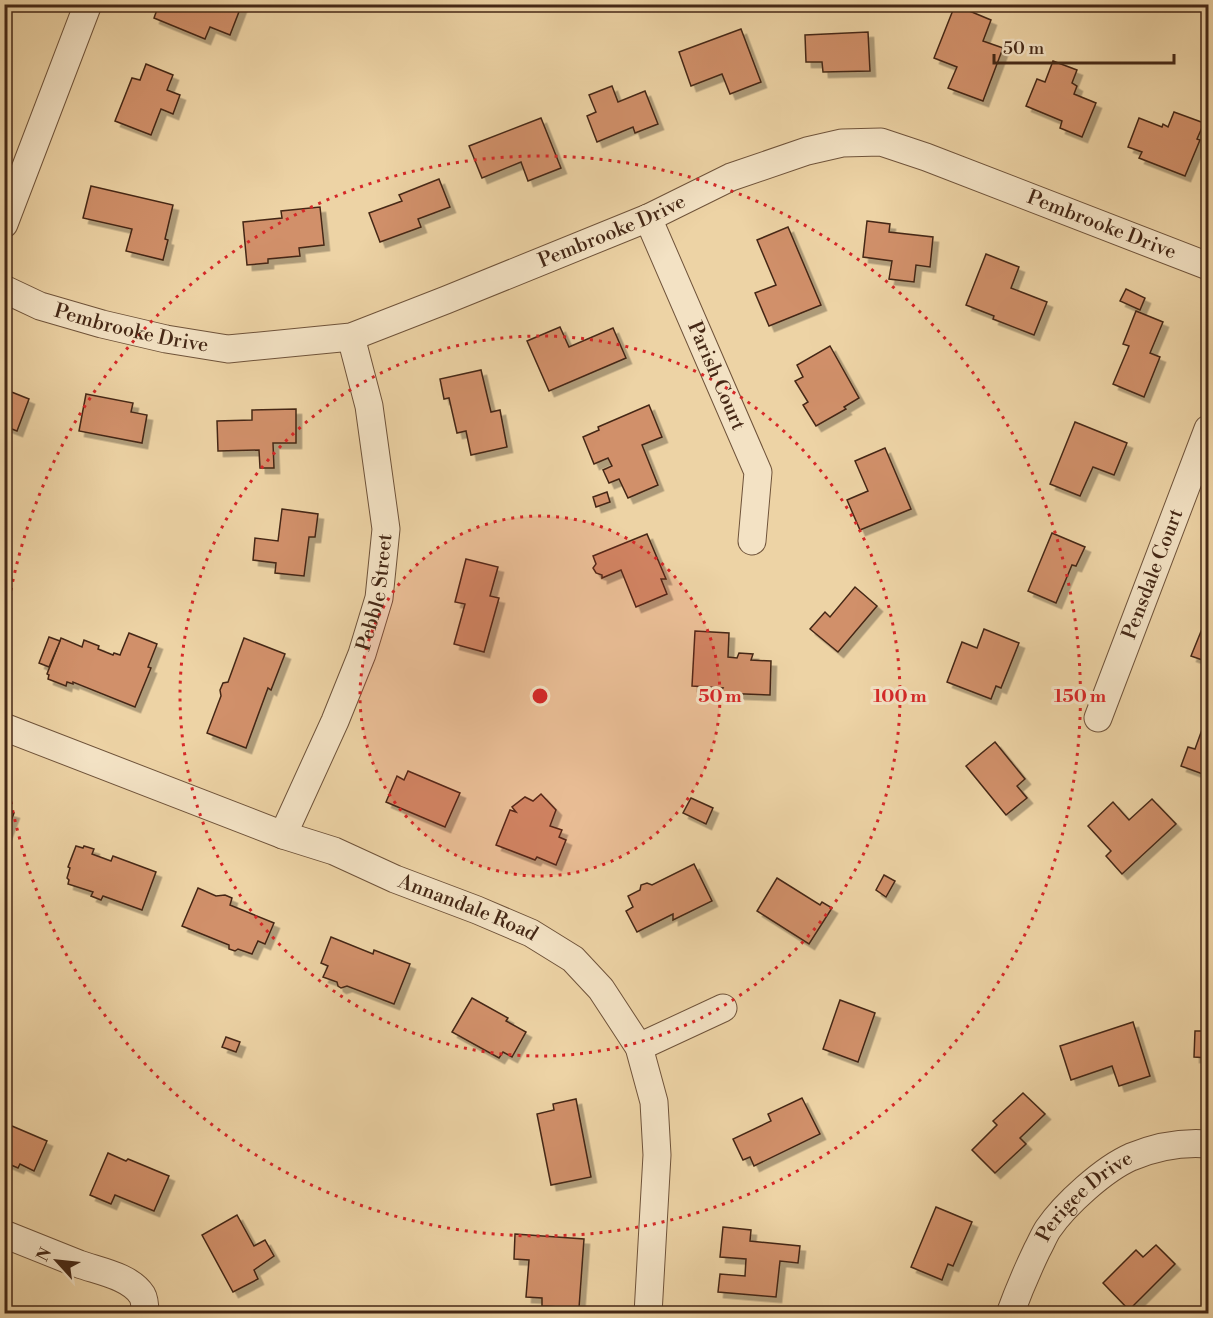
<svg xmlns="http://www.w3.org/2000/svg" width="1213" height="1318" font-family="'Libre Bodoni',serif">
	<defs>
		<filter id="shadow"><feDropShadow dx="5.5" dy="5.5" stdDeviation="0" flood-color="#0004"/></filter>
	</defs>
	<rect width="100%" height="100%" fill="#edd3a5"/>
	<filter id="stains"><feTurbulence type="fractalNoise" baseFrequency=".00333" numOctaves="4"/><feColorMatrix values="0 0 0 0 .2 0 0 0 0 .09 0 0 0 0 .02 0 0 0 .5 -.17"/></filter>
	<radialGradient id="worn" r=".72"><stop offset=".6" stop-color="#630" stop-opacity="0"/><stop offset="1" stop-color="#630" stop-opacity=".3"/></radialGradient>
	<g fill="#d1906a" stroke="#452816" stroke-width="1.5" filter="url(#shadow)">
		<polygon points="159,4 242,4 230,35 210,27 205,39 154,18"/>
		<polygon points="955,5 991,20 983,41 1003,48 983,101 948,88 957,67 934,58"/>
		<polygon points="741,29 761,82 730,94 722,74 691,86 679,52"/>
		<polygon points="868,32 870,71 823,72 822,62 806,62 805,35"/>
		<polygon points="1053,61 1077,70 1072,83 1077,86 1074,94 1096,103 1082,137 1060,128 1062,121 1026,106 1037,79 1045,82"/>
		<polygon points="146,64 173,75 167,90 180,95 173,114 161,109 151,135 115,121 132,78 140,80"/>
		<polygon points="612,86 618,102 645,91 658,124 635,133 633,127 597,142 587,116 596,112 589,95"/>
		<polygon points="1174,112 1204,123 1197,139 1200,140 1185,176 1139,158 1142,152 1128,147 1139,118 1162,127 1163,124 1168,127"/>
		<polygon points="541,118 561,168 528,181 521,162 482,178 469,146"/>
		<polygon points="439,179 450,207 418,219 421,227 380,242 369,213 402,201 399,195"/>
		<polygon points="91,186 173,205 165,239 168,240 163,260 126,251 132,229 83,218"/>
		<polygon points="320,207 324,245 299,248 300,256 268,259 268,263 247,265 243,222 282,218 281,211"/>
		<polygon points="867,221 890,224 889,232 933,237 930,267 916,265 914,282 889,279 892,261 863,257"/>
		<polygon points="788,227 821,305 769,326 755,293 776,285 757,240"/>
		<polygon points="986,254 1019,267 1011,288 1047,302 1034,335 993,319 994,316 966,305"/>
		<polygon points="1126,289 1145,298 1140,310 1120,301"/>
		<polygon points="1136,311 1163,322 1150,353 1160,357 1144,397 1113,384 1129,346 1123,344"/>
		<polygon points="560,327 569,347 613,328 626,358 549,391 527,341"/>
		<polygon points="830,346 859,398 844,407 846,409 816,426 803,405 808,402 795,381 803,377 797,365"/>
		<polygon points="481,370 491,412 500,410 507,447 471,455 466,431 457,433 449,398 444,399 440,379"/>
		<polygon points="4,389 29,399 17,431 4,426"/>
		<polygon points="86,394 133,403 131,412 147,415 142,443 79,431"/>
		<polygon points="649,405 662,437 642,445 658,485 628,498 619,479 609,483 603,470 612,466 608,458 594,464 583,437 599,430 598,427"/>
		<polygon points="296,409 296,443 273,443 274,468 260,468 259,450 218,451 217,421 252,420 252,410"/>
		<polygon points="1075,422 1127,443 1114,475 1093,467 1080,496 1050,484"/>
		<polygon points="885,448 911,509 860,530 847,500 868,491 855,461"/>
		<polygon points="607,492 610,502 596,507 593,497"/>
		<polygon points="282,509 318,514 315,537 309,537 304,576 275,573 276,563 253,560 255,538 278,541"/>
		<polygon points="1052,533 1085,547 1076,566 1072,565 1056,603 1028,591"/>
		<polygon points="647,534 666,579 661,579 667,594 636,607 621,570 602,578 602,575 596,573 593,568 596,564 593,556"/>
		<polygon points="466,559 498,567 490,596 499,598 484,652 454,644 465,604 455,602"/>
		<polygon points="855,587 877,606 838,652 810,629 825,612 830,617"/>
		<polygon points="1204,624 1208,626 1208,662 1191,656"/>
		<polygon points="984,629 1019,643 1001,688 996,686 991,699 947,682 962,642 977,648"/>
		<polygon points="695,631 729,633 728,657 737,658 739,653 753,654 751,660 771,661 770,695 720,693 723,688 692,686"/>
		<polygon points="129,633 157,644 148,667 151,668 135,707 73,682 73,684 67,682 66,686 48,679 49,675 47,674 61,638 82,647 84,640 99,646 98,649 113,655 114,653 120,655"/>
		<polygon points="49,637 60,641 49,667 39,663"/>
		<polygon points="244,638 285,654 271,690 268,688 246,748 207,733 221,696 220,690 223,683 228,682"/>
		<polygon points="1208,713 1208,776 1181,766 1188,747 1195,749"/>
		<polygon points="995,742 1025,779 1017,786 1027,798 1006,815 966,766"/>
		<polygon points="408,771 460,793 445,827 386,802 397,776 404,780"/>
		<polygon points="541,794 556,810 550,826 562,830 559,837 566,840 556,865 537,857 535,860 496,845 510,810 516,812 512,807 525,797 533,801"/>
		<polygon points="691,798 713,808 706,824 683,813"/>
		<polygon points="1152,799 1176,824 1122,874 1106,856 1111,851 1088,826 1113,802 1129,820"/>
		<polygon points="4,810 14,813 4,839"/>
		<polygon points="76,846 83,848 84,846 94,849 92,854 111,861 113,856 156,872 142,910 103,896 101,900 91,896 93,892 68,884 69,880 67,878 70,868 68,867"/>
		<polygon points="694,864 712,901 673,920 673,914 637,932 626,911 633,907 628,896 640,890 641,885 647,883 652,885"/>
		<polygon points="884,875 895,881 886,897 876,890"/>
		<polygon points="777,878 820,905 822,902 832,908 809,944 757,911"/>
		<polygon points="198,888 216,896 225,895 232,898 230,905 274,923 265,944 258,941 252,954 238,949 235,951 229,949 229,945 182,926"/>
		<polygon points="331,937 373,954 374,950 410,964 394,1004 347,986 341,988 338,986 337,982 323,977 328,966 321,963"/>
		<polygon points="472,998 508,1018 506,1021 526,1032 512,1057 503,1052 499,1058 452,1032"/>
		<polygon points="840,1000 875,1013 858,1062 823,1049"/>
		<polygon points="1133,1022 1150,1076 1119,1086 1112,1066 1071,1080 1060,1046"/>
		<polygon points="1195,1031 1208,1031 1208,1058 1194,1057"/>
		<polygon points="226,1037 240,1042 236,1052 222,1047"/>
		<polygon points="1023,1093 1045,1114 1020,1138 1026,1144 995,1173 972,1150 997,1125 993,1121"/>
		<polygon points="802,1098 820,1134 754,1166 750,1157 743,1160 733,1139 771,1121 768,1114"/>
		<polygon points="576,1099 591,1177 551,1185 537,1114 554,1110 553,1104"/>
		<polygon points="5,1123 47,1141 34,1171 20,1164 18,1168 4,1162"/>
		<polygon points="108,1153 126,1161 128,1159 169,1176 154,1211 115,1195 111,1204 90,1195"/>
		<polygon points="936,1207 972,1222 953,1266 948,1264 942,1280 911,1267"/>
		<polygon points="237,1215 254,1246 265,1240 274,1256 254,1270 258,1279 233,1292 202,1235"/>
		<polygon points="723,1227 751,1230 750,1241 800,1246 798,1263 780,1261 776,1297 718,1292 720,1274 745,1276 746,1259 720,1257"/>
		<polygon points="515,1234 584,1239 579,1308 542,1306 542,1298 526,1297 529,1260 514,1259"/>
		<polygon points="1156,1245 1175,1264 1129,1310 1103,1283 1136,1250 1143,1257"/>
	</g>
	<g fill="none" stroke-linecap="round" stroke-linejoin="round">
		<g stroke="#6f533a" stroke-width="29">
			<g id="minor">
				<path id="s1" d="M648,218L758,472L752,541"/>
				<polyline points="4,224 88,4"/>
				<path id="s2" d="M4,289L40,306L102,324L166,339L228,349L351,337L446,300L648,218L731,177L807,151L842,143L881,142L926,157L1208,266"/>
				<path id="s3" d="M1098,718L1208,429"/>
				<path id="s4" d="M4,727L283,835L334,851L395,879L477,910L531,933L573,959L601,989L639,1047L654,1102L657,1155L648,1314"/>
				<path id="s5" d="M283,835L335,721L362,654L379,598L386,529L369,406L351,337"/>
				<polyline points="639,1047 723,1008"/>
				<path d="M4,1234C29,1244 54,1254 79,1264C98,1271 130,1276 142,1295C145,1300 145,1308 145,1314"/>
				<path id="s6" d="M1010,1314C1018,1292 1027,1271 1037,1250C1041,1243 1044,1235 1048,1229C1065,1204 1104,1169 1131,1157C1155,1147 1183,1142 1208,1144"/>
			</g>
		</g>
		<use href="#minor" stroke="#f3e2c4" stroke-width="27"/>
	</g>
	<circle cx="540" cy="696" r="180" fill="#d62828" fill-opacity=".12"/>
	<g fill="none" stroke="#d62828" stroke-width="3" stroke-dasharray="3 6">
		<circle cx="540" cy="696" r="180"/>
		<circle cx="540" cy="696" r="360"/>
		<path d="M5 626A540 540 0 1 1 5 766"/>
	</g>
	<g text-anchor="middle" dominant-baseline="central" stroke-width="6" stroke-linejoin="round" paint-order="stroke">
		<g font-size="20" fill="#452816" stroke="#f3e2c4">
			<text stroke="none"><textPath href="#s2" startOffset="1160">Pembrooke Drive</textPath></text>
			<text stroke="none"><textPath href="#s2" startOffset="638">Pembrooke Drive</textPath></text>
			<text stroke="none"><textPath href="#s2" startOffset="134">Pembrooke Drive</textPath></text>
			<text stroke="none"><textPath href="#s1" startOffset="172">Parish Court</textPath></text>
			<text stroke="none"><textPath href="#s3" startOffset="154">Pensdale Court</textPath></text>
			<text stroke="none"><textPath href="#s5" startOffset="261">Pebble Street</textPath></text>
			<text stroke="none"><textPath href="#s4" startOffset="498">Annandale Road</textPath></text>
			<text stroke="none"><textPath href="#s6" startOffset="142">Perigee Drive</textPath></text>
		</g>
	</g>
	<circle cx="540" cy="696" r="9" fill="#d62828" stroke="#f3e2c4" stroke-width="3"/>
	<g font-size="18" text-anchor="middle" font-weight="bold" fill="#d62828" stroke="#f3e2c4" stroke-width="6" stroke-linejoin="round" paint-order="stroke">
		<text x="720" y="702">50 m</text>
		<text x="900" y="702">100 m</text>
		<text x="1080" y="702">150 m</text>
	</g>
	<rect width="1213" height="1318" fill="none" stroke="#edd3a5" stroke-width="24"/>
	<rect x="6" y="6" width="1201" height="1306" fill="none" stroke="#452816" stroke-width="3"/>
	<rect x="12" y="12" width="1189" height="1294" fill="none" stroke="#452816" stroke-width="1.5"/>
	<g transform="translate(57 1261) rotate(297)" stroke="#f3e2c4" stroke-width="4.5" paint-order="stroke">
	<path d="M0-4.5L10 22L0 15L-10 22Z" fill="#452816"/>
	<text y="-9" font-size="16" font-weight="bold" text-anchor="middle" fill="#452816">N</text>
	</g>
	<path d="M994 54v9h180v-9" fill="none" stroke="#452816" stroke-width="3"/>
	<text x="1003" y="54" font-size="18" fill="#452816" stroke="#f3e2c4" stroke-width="4.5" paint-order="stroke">50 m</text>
	<rect width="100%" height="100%" filter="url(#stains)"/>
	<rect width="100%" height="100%" fill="url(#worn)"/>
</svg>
